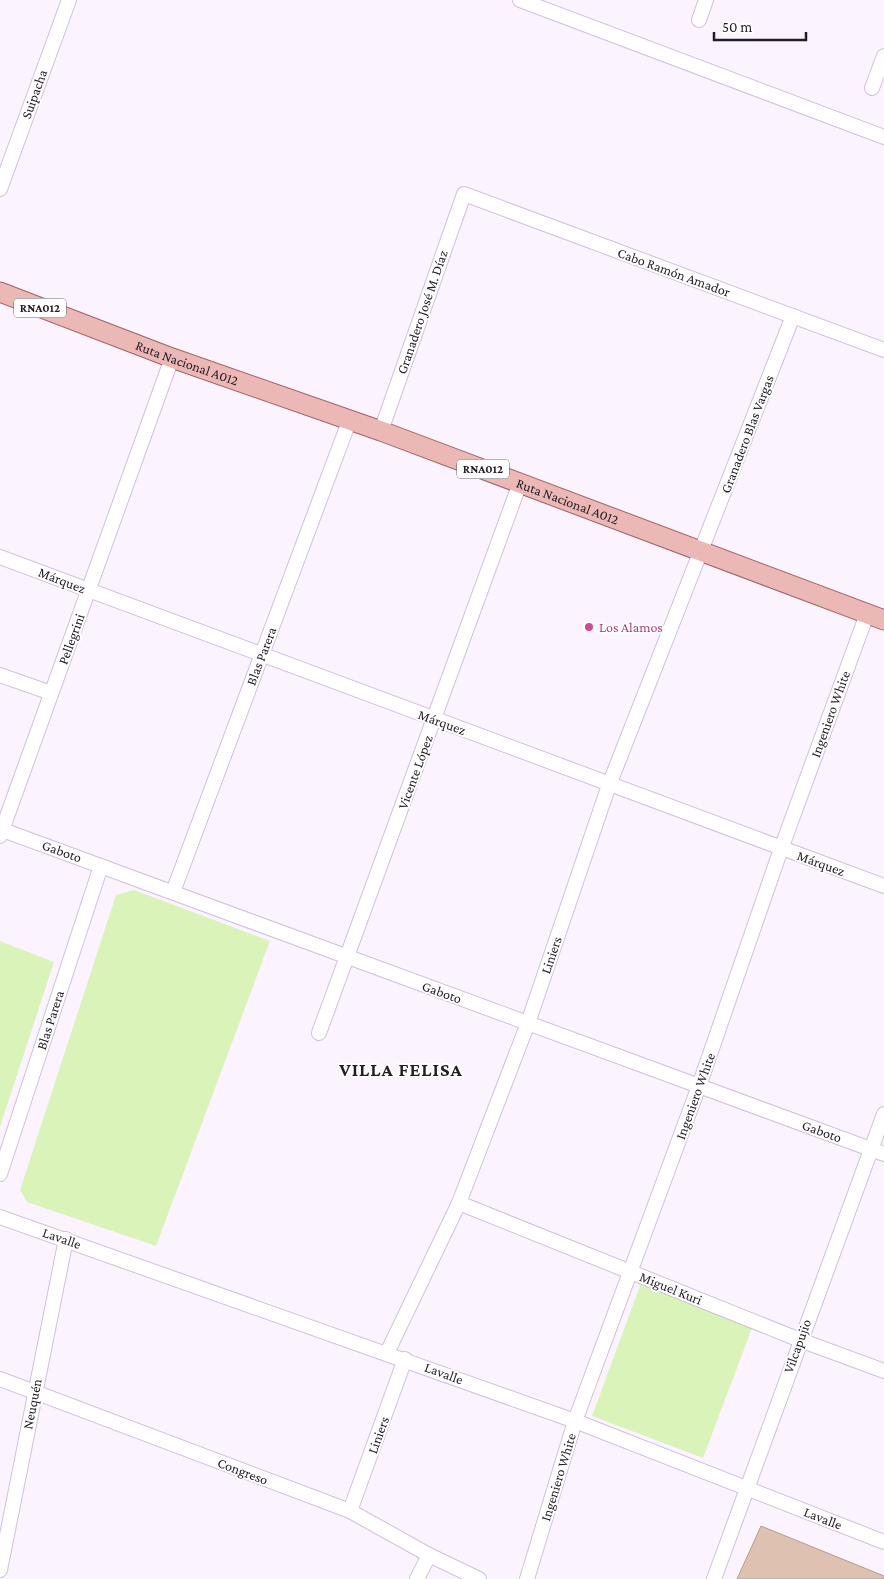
<svg xmlns="http://www.w3.org/2000/svg" width="884" height="1579" font-family="'Crimson Pro',serif">
	<rect width="100%" height="100%" fill="#fbf4ff"/>
	<g fill="#daf3b9">
		<polygon points="134,890 270,941 156,1246 27,1202 20,1190 116,895"/>
		<polygon points="0,941 54,962 0,1127"/>
		<polygon points="641,1283 752,1328 703,1458 592,1416"/>
	</g>
	<polygon fill="#dfc1b1" stroke="#b79a8a" points="761,1526 884,1576 884,1579 737,1579"/>
	<g fill="none" stroke-linecap="round" stroke-linejoin="round">
		<g stroke="#d1c0da" stroke-width="16">
			<g id="minor">
				<polyline points="520,0 884,137"/>
				<polyline points="699,20 706,0"/>
				<polyline points="872,88 884,56"/>
				<polyline points="0,189 69,0"/>
				<polyline points="381,431 464,194 884,350"/>
				<polyline points="0,557 884,886"/>
				<polyline points="0,675 51,693"/>
				<polyline points="0,829 884,1154"/>
				<polyline points="0,836 172,358"/>
				<polyline points="173,892 350,419"/>
				<polyline points="319,1033 520,483"/>
				<polyline points="0,1174 101,866"/>
				<polyline points="459,1203 800,1340 884,1371"/>
				<polyline points="0,1217 575,1421 884,1542"/>
				<polyline points="387,1353 459,1203 528,1023 609,785 793,316"/>
				<polyline points="0,1379 350,1511 429,1555 479,1579"/>
				<polyline points="350,1511 405,1359"/>
				<polyline points="0,1570 66,1239"/>
				<polyline points="417,1579 429,1555"/>
				<polyline points="527,1579 575,1421 699,1086 781,849 867,614"/>
				<polyline points="714,1579 884,1114"/>
			</g>
		</g>
		<g stroke="#9d6363" stroke-width="21">
			<g id="major">
				<path id="s1" d="M0,292L172,358L381,431L884,620"/>
			</g>
		</g>
		<use href="#minor" stroke="#fff" stroke-width="14"/>
		<use href="#major" stroke="#ebb8b5" stroke-width="19"/>
	</g>
	<circle fill="#d1479c" stroke="#fff" stroke-width="2" cx="589" cy="627" r="5"/>
	<g text-anchor="middle" dominant-baseline="central" stroke-width="4" stroke-linejoin="round" paint-order="stroke">
		<g fill="#fff" stroke="#666168" stroke-width="1">
			<rect x="14" y="298.5" width="52" height="19" rx="4"/>
			<rect x="457" y="459.5" width="52" height="19" rx="4"/>
		</g>
		<g font-size="12" font-weight="bold" fill="#241d27">
			<text x="40" y="308">RNA012</text>
			<text x="483" y="469">RNA012</text>
		</g>
		<g font-size="14" fill="#241d27" stroke="#fff">
			<text transform="translate(34 94) rotate(-70)">Suipacha</text>
			<text transform="translate(674 272) rotate(20)">Cabo Ramón Amador</text>
			<text transform="translate(422 312) rotate(-71)">Granadero José M. Díaz</text>
			<text stroke="none"><textPath href="#s1" startOffset="200">Ruta Nacional A012</textPath></text>
			<text transform="translate(747 434) rotate(-69)">Granadero Blas Vargas</text>
			<text stroke="none"><textPath href="#s1" startOffset="605">Ruta Nacional A012</textPath></text>
			<text transform="translate(62 580) rotate(21)">Márquez</text>
			<text transform="translate(71 639) rotate(-70)">Pellegrini</text>
			<text transform="translate(261 656) rotate(-69)">Blas Parera</text>
			<text transform="translate(830 714) rotate(-70)">Ingeniero White</text>
			<text transform="translate(442 722) rotate(20)">Márquez</text>
			<text transform="translate(415 772) rotate(-70)">Vicente López</text>
			<text transform="translate(62 851) rotate(20)">Gaboto</text>
			<text transform="translate(821 863) rotate(20)">Márquez</text>
			<text transform="translate(551 955) rotate(-71)">Liniers</text>
			<text transform="translate(442 992) rotate(20)">Gaboto</text>
			<text transform="translate(50 1020) rotate(-72)">Blas Parera</text>
			<text transform="translate(695 1096) rotate(-70)">Ingeniero White</text>
			<text transform="translate(822 1131) rotate(20)">Gaboto</text>
			<text transform="translate(62 1238) rotate(19)">Lavalle</text>
			<text transform="translate(671 1288) rotate(22)">Miguel Kuri</text>
			<text transform="translate(797 1346) rotate(-70)">Vilcapujio</text>
			<text transform="translate(444 1373) rotate(20)">Lavalle</text>
			<text transform="translate(32 1404) rotate(-79)">Neuquén</text>
			<text transform="translate(378 1435) rotate(-70)">Liniers</text>
			<text transform="translate(243 1471) rotate(21)">Congreso</text>
			<text transform="translate(558 1477) rotate(-73)">Ingeniero White</text>
			<text transform="translate(823 1518) rotate(21)">Lavalle</text>
		</g>
		<g font-size="14" fill="#b23c85" stroke="#fff" text-anchor="start">
			<text x="599" y="627">Los Alamos</text>
		</g>
		<g font-size="19" font-weight="bold" letter-spacing="1" fill="#241d27" stroke="#fff">
			<text x="401" y="1069">VILLA FELISA</text>
		</g>
	</g>
	<path d="M714 32v8h92v-8" fill="none" stroke="#241d27" stroke-width="2.5"/>
	<text x="722" y="32" font-size="15" fill="#241d27" stroke="#ffffff" stroke-width="4" paint-order="stroke">50 m</text>
</svg>
